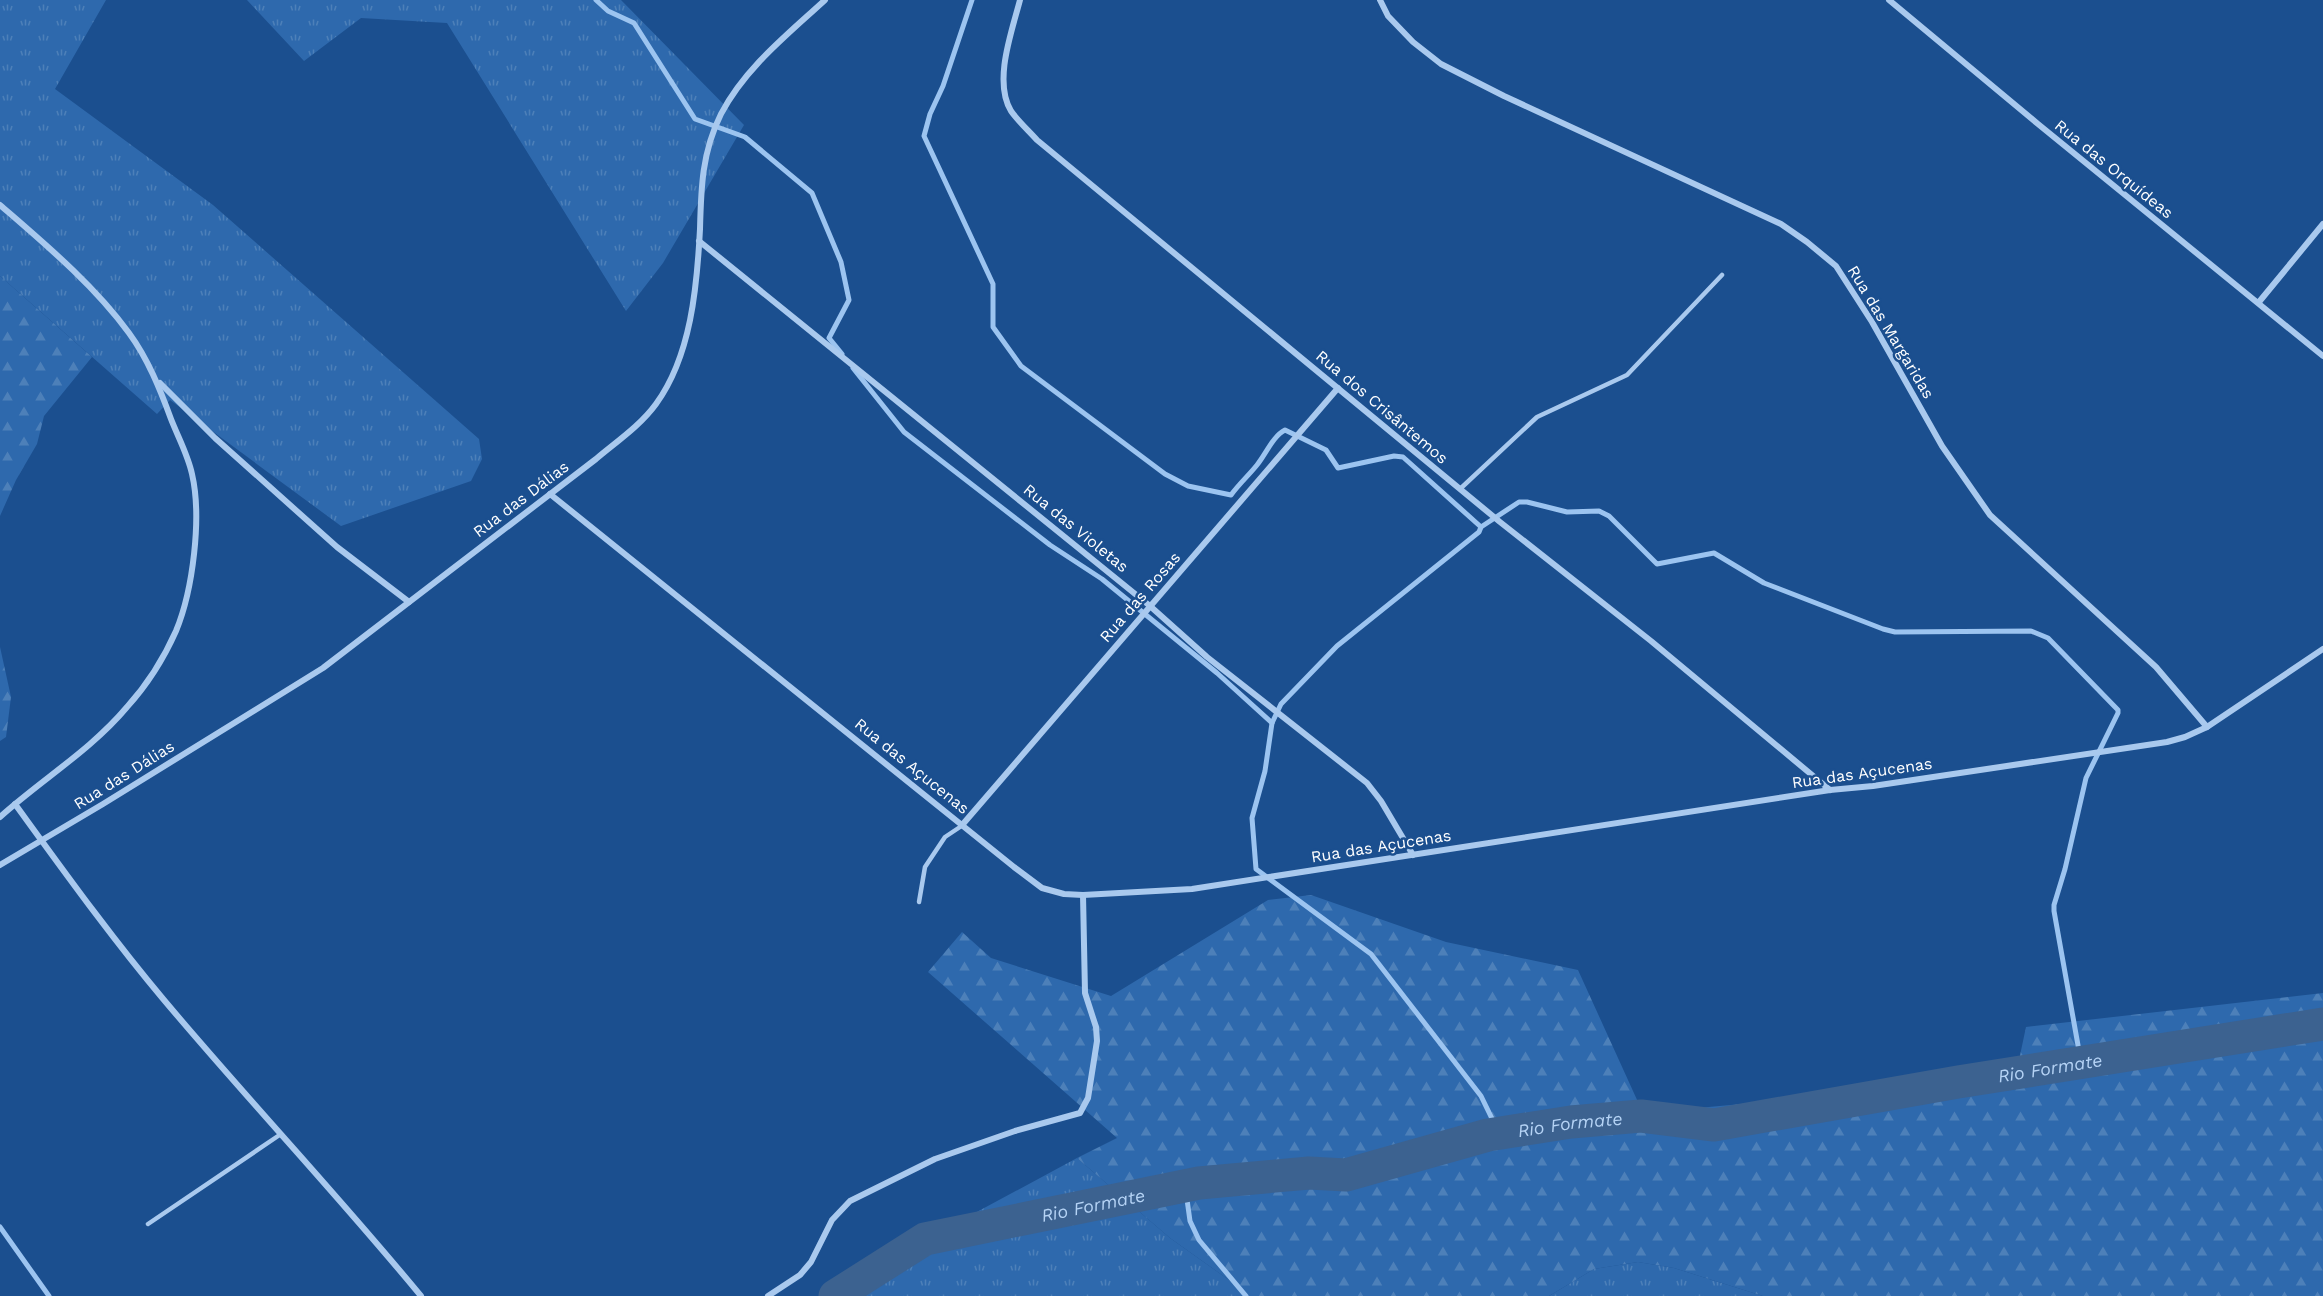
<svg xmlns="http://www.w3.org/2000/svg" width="2323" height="1296" font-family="'Work Sans',sans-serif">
	<defs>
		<pattern id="grass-tufts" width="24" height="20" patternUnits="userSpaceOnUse" patternTransform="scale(1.5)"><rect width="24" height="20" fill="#2e69ad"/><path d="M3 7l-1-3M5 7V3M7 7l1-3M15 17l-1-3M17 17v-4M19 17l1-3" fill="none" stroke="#4d80b9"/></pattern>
		<pattern id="forest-firs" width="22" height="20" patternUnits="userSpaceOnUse" patternTransform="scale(1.5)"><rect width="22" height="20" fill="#2e69ad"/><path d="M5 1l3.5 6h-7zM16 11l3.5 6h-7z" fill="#4d80b9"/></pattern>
	</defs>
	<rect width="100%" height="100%" fill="#1b4f8f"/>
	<g fill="url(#grass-tufts)">
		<polygon points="0,0 106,0 55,89 213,205 479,439 482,459 471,481 341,526 170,400 157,414 0,276"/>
		<polygon points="247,0 621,0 744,125 663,263 626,311 447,23 361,18 304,61"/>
		<polygon points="1077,1158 1170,1238 1236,1285 1244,1296 821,1296"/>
		<polygon points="1638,1262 1674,1268 1763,1296 1549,1296 1594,1269"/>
	</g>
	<g fill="url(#forest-firs)">
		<polygon points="0,276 92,357 44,416 37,444 16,480 0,516"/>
		<polygon points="0,647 11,697 6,737 0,741"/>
		<polygon points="1311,895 1446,942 1578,970 1643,1113 2015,1079 2026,1027 2323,993 2323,1296 1763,1296 1674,1268 1638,1262 1594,1269 1549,1296 1244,1296 1236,1285 1170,1238 1077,1158 1117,1138 928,972 962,932 991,958 1111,996 1268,900"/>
	</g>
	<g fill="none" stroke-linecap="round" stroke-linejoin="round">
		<g stroke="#9cc4f0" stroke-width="5">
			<polyline points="596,0 608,11 634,23 695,119 745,137 812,193 841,262 849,300 829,338 842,354"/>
			<path d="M972,0L943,86L930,114L924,136L993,284V327L1021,366L1165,474L1188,486L1231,495C1239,484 1249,475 1257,465C1266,454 1273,436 1285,430L1326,450L1338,468L1394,456L1403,457L1481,527"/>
			<polyline points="853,368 904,432 1050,545 1102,579 1217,673 1272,723"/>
			<polyline points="1499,1133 1481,1096 1371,954 1256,869 1252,818 1265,771 1272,723 1281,704 1337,646 1479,532 1481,527 1519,502 1527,502 1567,512 1599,511 1609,516 1657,564 1714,553 1764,583 1883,629 1895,632 2031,631 2048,638 2118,710 2118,713 2086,778 2065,869 2054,905 2054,911 2081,1062"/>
			<polyline points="1185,1185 1190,1221 1199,1240 1246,1296"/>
			<polyline points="0,1227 49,1296"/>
		</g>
		<path stroke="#3c6290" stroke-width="33" id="s1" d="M835,1296L925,1239L1199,1183L1309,1173L1346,1175L1488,1135L1571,1122L1641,1116L1714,1125L1958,1082L2323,1024"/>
		<g stroke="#a9c9ee" stroke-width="4.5">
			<polyline points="1460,489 1537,417 1627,375 1722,275"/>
			<polyline points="919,902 925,867 945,837 963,825"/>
			<polyline points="148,1224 281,1134"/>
		</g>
		<g stroke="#a9c9ee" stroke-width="6">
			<path d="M1020,0C1012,31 993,81 1011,111C1018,121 1029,131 1037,140L1500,522L1651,641L1830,790"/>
			<polyline points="1380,0 1388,16 1413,42 1441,64 1504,96 1781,224 1807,242 1836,266 1872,322 1942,446 1990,515 2156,667 2207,727"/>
			<polyline points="1889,0 2038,124 2323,356"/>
			<path d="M0,205C45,244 94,285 129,333C148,359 160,389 171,419C178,437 188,455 192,474C202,517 193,590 176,631C164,658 147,685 127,707C91,750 41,780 0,817"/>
			<polyline points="699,241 1150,606 1207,657 1367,783 1381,801 1413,855"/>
			<polyline points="2259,302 2323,224"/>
			<polyline points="160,383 215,438 337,547 409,602"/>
			<polyline points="550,494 1014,867 1042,888 1064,894 1083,895 1192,889 1830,790 1873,786 2167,742 2185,737 2207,727 2323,649"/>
			<path d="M15,804C63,870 111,937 164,1000C248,1100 338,1195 421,1296"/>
			<polyline points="963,824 1338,388"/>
			<path d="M0,865L103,804L323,668L596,459C616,442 640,426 656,404C691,356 697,287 700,229C701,188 702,152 721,114C745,68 787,35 825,0"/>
			<polyline points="768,1296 800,1275 811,1262 832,1220 850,1201 935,1159 1015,1131 1080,1113 1088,1098 1097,1041 1096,1027 1085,993 1083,895"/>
		</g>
	</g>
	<g text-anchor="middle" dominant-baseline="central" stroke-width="5" stroke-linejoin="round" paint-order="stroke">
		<g font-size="16" fill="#fff" stroke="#1b4f8f">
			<text transform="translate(2114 169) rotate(39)">Rua das Orquídeas</text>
			<text transform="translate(1891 332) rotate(59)">Rua das Margaridas</text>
			<text transform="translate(1382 407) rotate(40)">Rua dos Crisântemos</text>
			<text transform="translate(521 499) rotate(-37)">Rua das Dálias</text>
			<text transform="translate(1076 528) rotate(39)">Rua das Violetas</text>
			<text transform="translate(1140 597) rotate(-49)">Rua das Rosas</text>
			<text transform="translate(912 766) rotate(39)">Rua das Açucenas</text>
			<text transform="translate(1862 773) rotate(-8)">Rua das Açucenas</text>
			<text transform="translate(124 775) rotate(-32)">Rua das Dálias</text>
			<text transform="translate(1381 846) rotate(-9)">Rua das Açucenas</text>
		</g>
		<g font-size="18" font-style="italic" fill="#b5d3f5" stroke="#1b4f8f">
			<text stroke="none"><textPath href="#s1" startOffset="1250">Rio Formate</textPath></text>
			<text stroke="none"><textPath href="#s1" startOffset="764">Rio Formate</textPath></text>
			<text stroke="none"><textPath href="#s1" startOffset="278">Rio Formate</textPath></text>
		</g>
	</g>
</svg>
